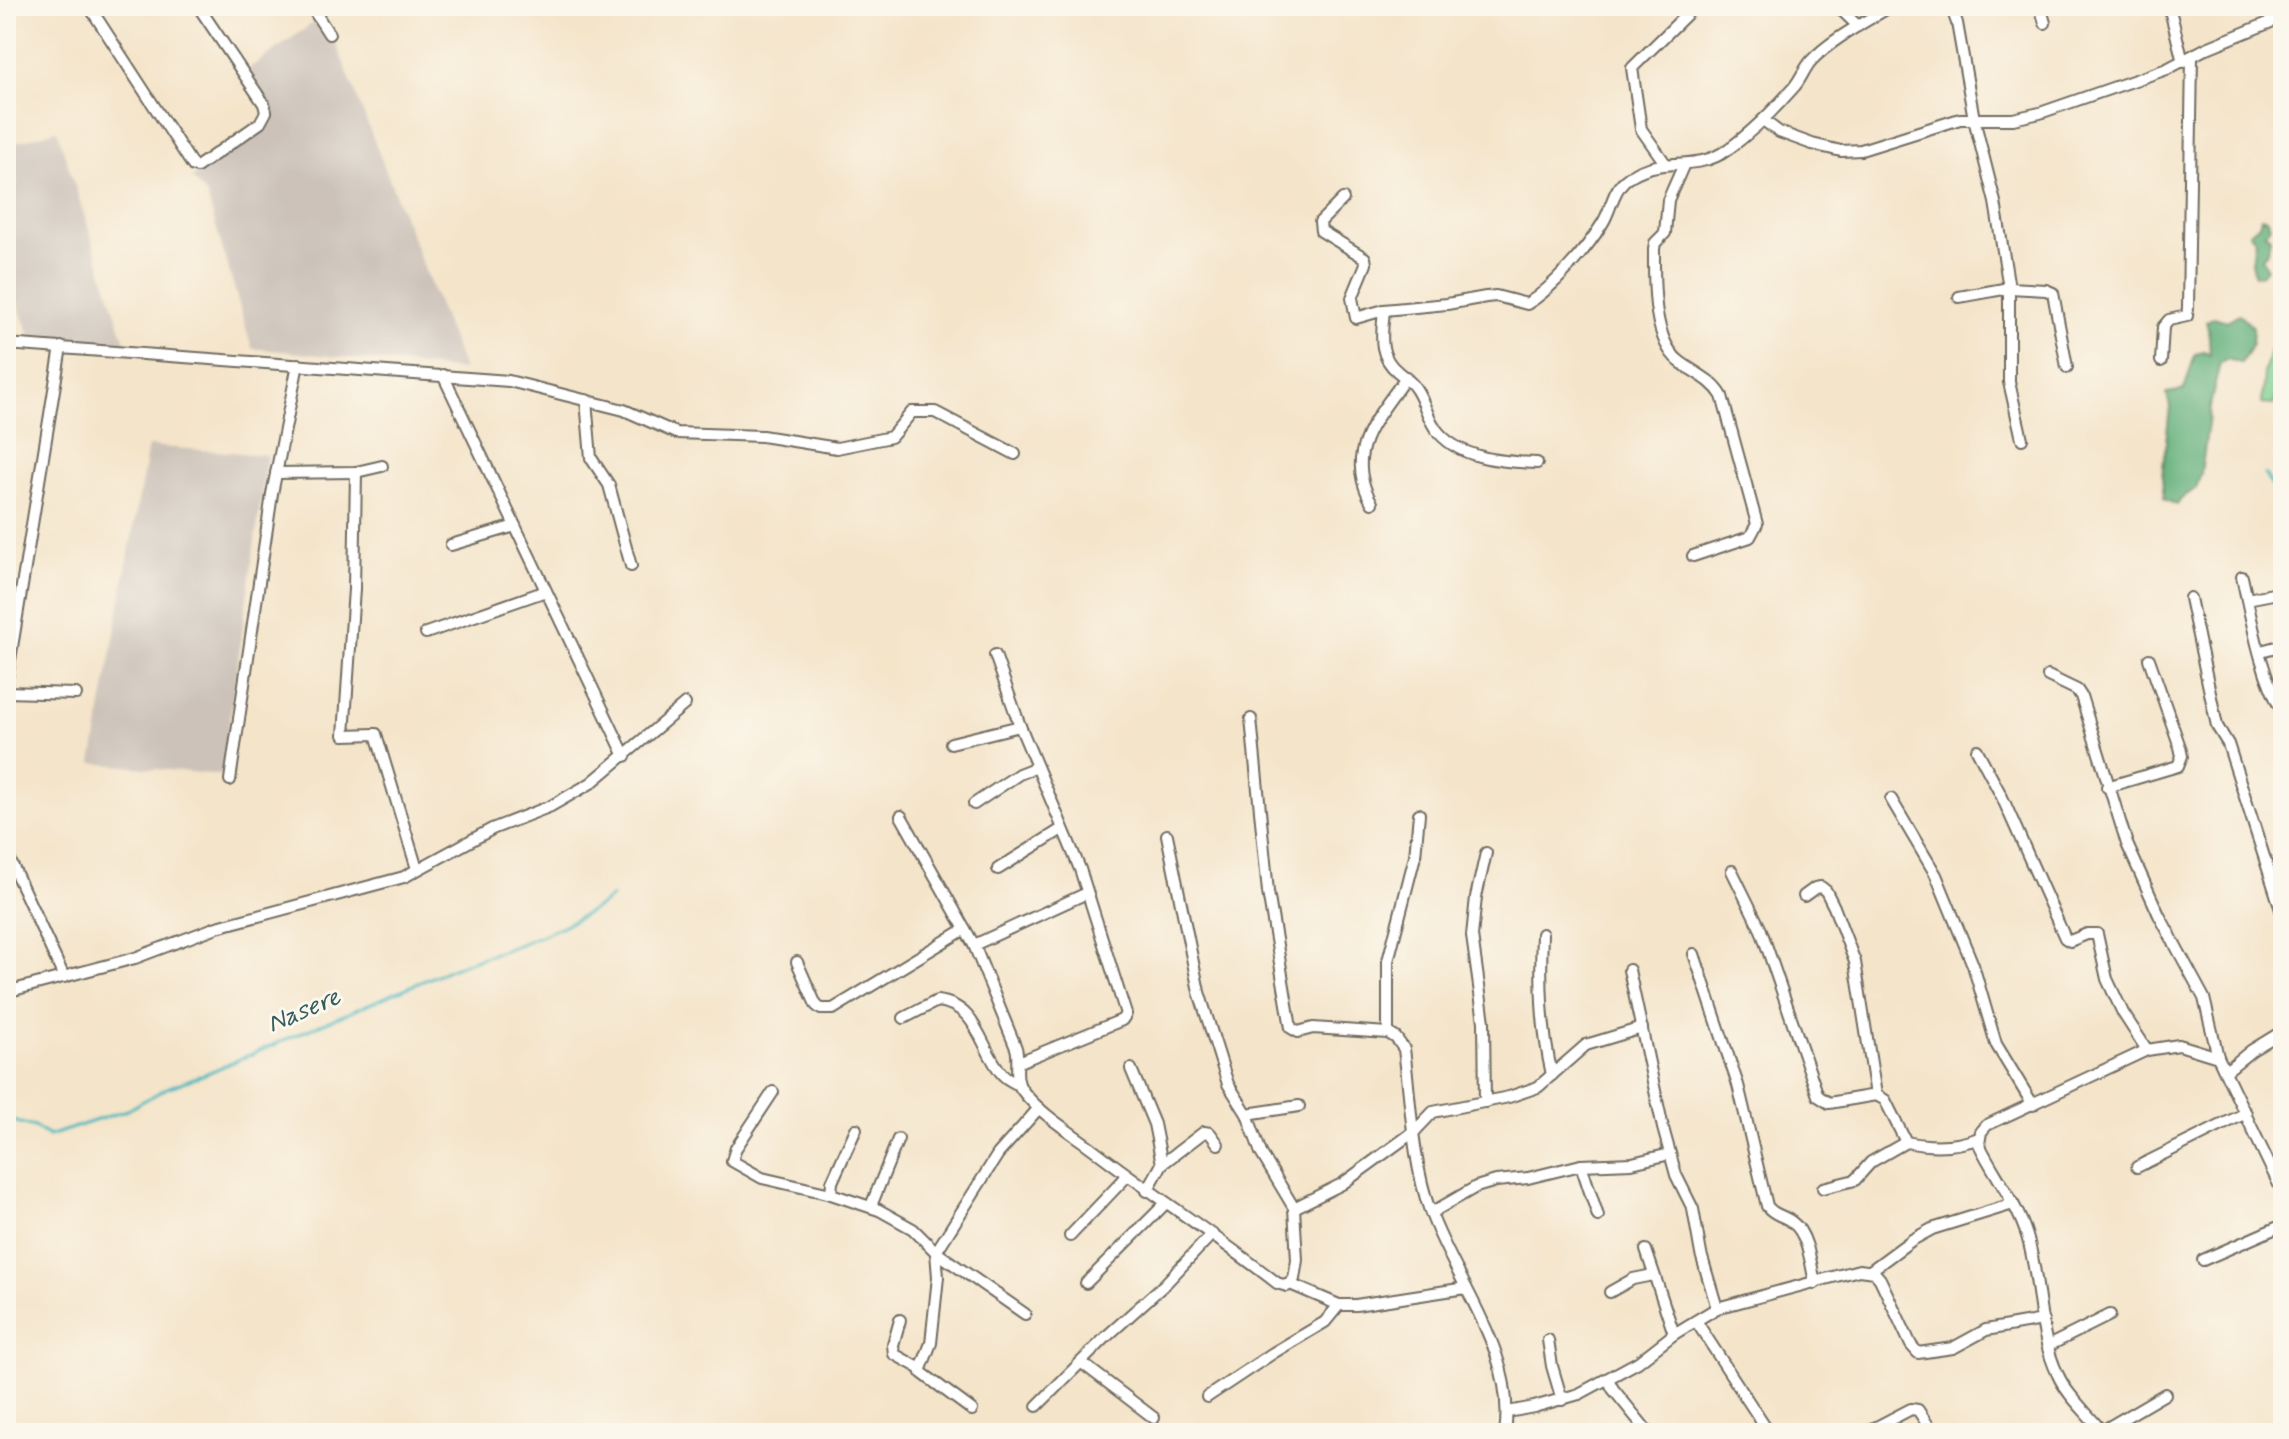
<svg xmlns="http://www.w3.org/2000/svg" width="2289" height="1439" font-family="Mynerve,sans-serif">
	<rect width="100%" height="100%" fill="#fbf7ec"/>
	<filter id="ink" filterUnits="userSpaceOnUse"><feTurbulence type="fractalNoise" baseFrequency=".0125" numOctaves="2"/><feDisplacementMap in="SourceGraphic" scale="16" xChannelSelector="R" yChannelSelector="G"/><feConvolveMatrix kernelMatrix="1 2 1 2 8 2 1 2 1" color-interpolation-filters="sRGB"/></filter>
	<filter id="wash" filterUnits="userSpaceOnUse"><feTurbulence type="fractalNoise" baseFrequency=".006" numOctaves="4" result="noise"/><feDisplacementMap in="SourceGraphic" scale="32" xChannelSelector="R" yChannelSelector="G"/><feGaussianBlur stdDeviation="1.8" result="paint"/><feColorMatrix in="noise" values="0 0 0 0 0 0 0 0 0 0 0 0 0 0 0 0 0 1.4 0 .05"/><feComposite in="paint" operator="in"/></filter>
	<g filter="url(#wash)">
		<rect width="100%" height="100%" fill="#f4e4c9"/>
		<g fill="#ccc2b9">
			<polygon points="323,16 335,41 464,370 252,348 207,196 192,178 273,114 247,70"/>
			<polygon points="57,130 126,345 31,338 6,276 6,146"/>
			<polygon points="148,446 267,455 222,775 92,763"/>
		</g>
		<polygon fill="#7bcd8f" stroke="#537c5d" stroke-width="2" points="2283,304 2283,398 2275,399 2274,405 2262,404 2264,373"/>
		<g fill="#64b07a" stroke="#486e52" stroke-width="2">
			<polygon points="2261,217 2268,219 2270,227 2265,232 2270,237 2268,251 2262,258 2266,268 2262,274 2255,276 2252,262 2255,239 2249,233 2259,224"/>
			<path d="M2239,314L2253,327L2252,344L2241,363L2227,359L2220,363L2211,401L2201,474L2196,488L2181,499L2177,505L2164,499L2162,476L2170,407L2167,393L2184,390L2195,354L2204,352L2210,355C2209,344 2210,332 2206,322L2214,317L2227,321Z"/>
		</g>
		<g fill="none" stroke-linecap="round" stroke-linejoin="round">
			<g stroke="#47b7bd" stroke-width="3">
				<polyline points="2265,475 2274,491 2282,495"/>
				<path d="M6,1119L35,1127L49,1136L127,1110L167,1088L205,1074L465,963C513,948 572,927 612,897"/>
			</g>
		</g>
	</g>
	<g filter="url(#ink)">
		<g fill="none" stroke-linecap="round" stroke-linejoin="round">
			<g stroke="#716c62" stroke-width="14">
				<g id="street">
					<polyline points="89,6 193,166 197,167 260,123 266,112 264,104 198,6"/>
					<polyline points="311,6 329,34"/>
					<polyline points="1837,6 1858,26"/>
					<polyline points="1951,6 1957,23 1974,119 1995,202 2009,288 2046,290 2053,293 2067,367"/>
					<polyline points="2040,6 2045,23"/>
					<polyline points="2169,6 2183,62"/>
					<polyline points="1763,120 1779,132 1812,144 1841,151 1861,150 1960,119 2013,119 2040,113 2167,69 2207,48 2283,17"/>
					<polyline points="1665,163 1641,129 1632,68 1691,10"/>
					<path d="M1684,164L1668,200L1665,233L1655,243L1654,249C1654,281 1652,339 1679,361C1694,373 1712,379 1722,396L1757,524L1750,537L1693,556"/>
					<path d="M1343,199L1320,222L1321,231L1365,258L1366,264L1352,298L1356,318L1384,310L1447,304L1486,297L1496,296L1527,304C1553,288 1586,250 1602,224C1611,211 1612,192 1624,181C1657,153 1694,174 1727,150C1752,132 1774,110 1794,87C1801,79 1804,69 1811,61C1830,40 1867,21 1891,6"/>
					<polyline points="1959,297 2009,288 2009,382 2022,439"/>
					<path d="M1384,310C1382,334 1377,355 1398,372C1405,378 1411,381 1416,389C1424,401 1427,416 1435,428C1457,459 1503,462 1537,463"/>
					<polyline points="6,344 509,381 624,410 676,433 762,436 837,448 891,437 912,412 935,412 1015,454"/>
					<polyline points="2161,361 2163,327 2169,320 2187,316 2188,308 2192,57"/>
					<polyline points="443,375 625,756"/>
					<polyline points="586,400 591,458 609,485 631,566"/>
					<polyline points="356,472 354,589 344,735 376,734 417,869"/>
					<polyline points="276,473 356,472 382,466"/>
					<path d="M1372,503C1342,451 1378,418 1406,377"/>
					<polyline points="451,545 515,526"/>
					<path d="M2242,577C2252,621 2260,673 2283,713"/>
					<polyline points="2190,598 2217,726 2228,744 2283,916"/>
					<polyline points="2247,599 2283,592"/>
					<polyline points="426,633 546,591"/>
					<polyline points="2261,651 2283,645"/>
					<polyline points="995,655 1020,726 1080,869 1126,1014 1122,1020 1019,1062"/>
					<polyline points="2048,676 2077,690 2081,696 2127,844 2159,915 2204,998 2218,1057 2283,1193"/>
					<polyline points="6,684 61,347"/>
					<polyline points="6,692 76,694"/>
					<path d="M1251,719L1268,892L1291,1028L1298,1032L1313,1028L1388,1033L1396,1038L1404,1049C1411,1103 1412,1160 1430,1211C1456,1283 1517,1353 1505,1433"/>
					<polyline points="951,743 1020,726"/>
					<polyline points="1977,750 2002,797 2065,938 2070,941 2087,934 2097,934 2107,979 2123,1013 2147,1050"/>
					<polyline points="230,780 272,494 298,364"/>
					<polyline points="2107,787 2178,766 2182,756 2180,747 2149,659"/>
					<polyline points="1891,799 1936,875 1973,965 1996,1044 2033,1105"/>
					<polyline points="974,804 1019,774 1037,767"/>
					<path d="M901,816L974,945L1016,1048C1020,1061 1013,1078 1022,1090C1040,1114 1069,1131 1093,1149C1153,1195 1217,1236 1277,1283L1287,1286L1294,1279L1297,1260L1294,1208L1261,1153L1247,1114L1228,1084L1199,992L1167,835"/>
					<polyline points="6,852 64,977"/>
					<polyline points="998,869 1062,829"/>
					<polyline points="1732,871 1761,930 1818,1096 1829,1103 1876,1095"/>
					<path d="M1804,896L1815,888L1821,887L1826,891L1834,907L1855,962L1876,1095L1885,1100L1906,1142C1930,1147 1956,1147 1979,1138"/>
					<path d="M1542,934C1540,983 1541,1027 1552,1075"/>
					<polyline points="974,945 1087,893"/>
					<path d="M1694,954L1738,1085L1767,1206C1774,1216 1784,1215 1793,1223C1808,1234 1811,1265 1815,1283"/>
					<polyline points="797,962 816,1005 821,1009 833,1009 965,929"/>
					<polyline points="1629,970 1663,1128 1676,1175 1693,1209 1701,1254 1717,1308"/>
					<polyline points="6,992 135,958 217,927 404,877 492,829 551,806 591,783 685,704"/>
					<path d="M904,1018L937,1001C979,1005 980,1050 1003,1075C1007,1080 1014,1082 1019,1085"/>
					<polyline points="1388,1033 1388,961 1415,856 1419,814"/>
					<polyline points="1131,1069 1154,1124 1162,1164"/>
					<polyline points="2226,1071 2252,1050 2283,1031"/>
					<polyline points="773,1092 736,1148 732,1161 762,1178 831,1194 879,1210 913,1229 936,1252 1025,1314"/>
					<polyline points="1485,1102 1484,1022 1472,936 1476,897 1486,853"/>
					<polyline points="1247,1114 1299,1106"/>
					<polyline points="1581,1165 1598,1216"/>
					<polyline points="2137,1167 2246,1113"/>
					<polyline points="1823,1188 1855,1180 1871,1162 1906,1142"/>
					<polyline points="1147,1191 1162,1164 1204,1132 1210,1133 1218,1144"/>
					<polyline points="831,1194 832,1182 856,1129"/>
					<polyline points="871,1206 898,1139"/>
					<polyline points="1294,1208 1342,1184 1415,1131 1433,1112 1509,1097 1538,1087 1586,1045 1642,1028"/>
					<polyline points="1431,1213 1476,1187 1496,1181 1528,1178 1581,1165 1632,1163 1670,1154"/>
					<polyline points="1070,1236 1127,1176"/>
					<polyline points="1646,1250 1674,1334"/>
					<polyline points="2203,1260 2283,1225"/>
					<polyline points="1870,1271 1912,1240 1932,1229 2013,1204"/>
					<polyline points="1086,1283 1165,1204"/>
					<polyline points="1290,1284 1339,1305 1356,1305 1466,1288"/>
					<polyline points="1610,1292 1633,1279 1653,1275"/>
					<polyline points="900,1320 893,1345 894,1354 921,1369"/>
					<polyline points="1696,1321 1769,1433"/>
					<polyline points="1548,1340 1552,1366 1562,1400"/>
					<polyline points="2048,1346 2110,1315"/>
					<polyline points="1082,1363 1154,1418"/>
					<polyline points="1608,1379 1613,1389 1648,1432"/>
					<polyline points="1207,1397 1273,1353 1325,1322 1339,1305"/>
					<polyline points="1037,1406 1107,1336 1165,1284 1212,1234"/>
					<polyline points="972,1410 922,1373 921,1369 931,1343 938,1277 936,1252 998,1154 1039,1108"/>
					<polyline points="1508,1412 1534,1407 1579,1394 1638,1362 1674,1334 1717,1308 1859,1270 1874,1272 1880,1279 1911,1345 1918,1353 1953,1348 1986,1330 2043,1320"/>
					<polyline points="2102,1431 2165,1394"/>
					<polyline points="1865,1433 1911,1409 1918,1410 1933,1433"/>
					<path d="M2103,1433C2088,1413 2068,1397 2058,1375C2037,1332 2041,1281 2027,1236C2017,1203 1994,1175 1979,1144L1981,1132L1987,1125L2147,1050L2179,1045L2218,1057"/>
				</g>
			</g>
			<use href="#street" stroke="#fff" stroke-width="10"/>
		</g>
	</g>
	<g text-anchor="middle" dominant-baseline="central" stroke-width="6" stroke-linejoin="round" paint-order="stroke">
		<g font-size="26" font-style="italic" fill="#355c5e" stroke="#fbf7ec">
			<text transform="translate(304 1011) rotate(-23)">Nasere</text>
		</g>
	</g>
	<rect width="2289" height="1439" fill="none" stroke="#fbf7ec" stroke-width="32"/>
</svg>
